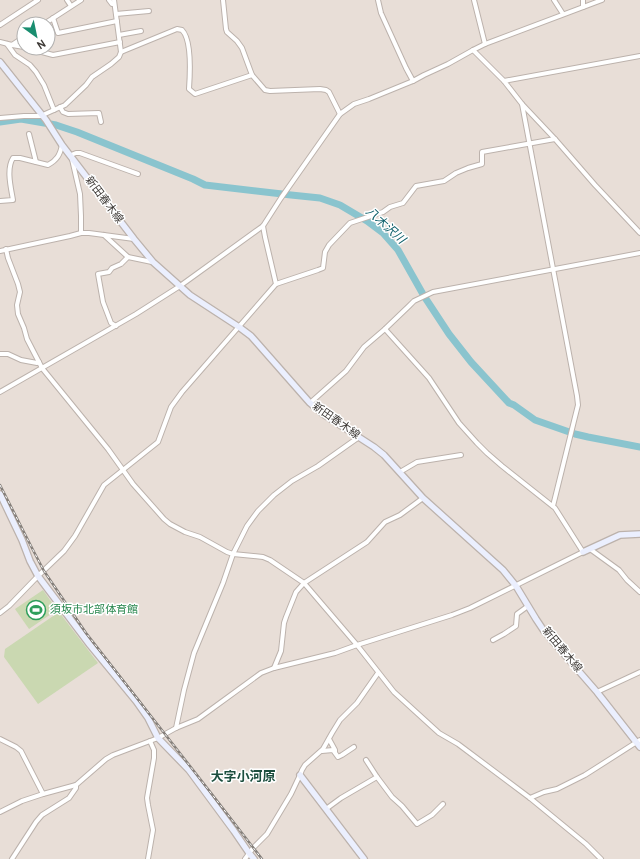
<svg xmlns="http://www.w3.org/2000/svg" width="640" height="859" font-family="Overpass,'Noto Sans JP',sans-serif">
	<rect width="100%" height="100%" fill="#e8ded7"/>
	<g fill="#cad8b1">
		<polygon points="43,590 57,610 29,629 15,609"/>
		<polygon points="59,612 98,663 38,704 4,657 5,649"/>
	</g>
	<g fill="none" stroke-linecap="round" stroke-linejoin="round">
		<polyline stroke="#8ac4ce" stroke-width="7" points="0,122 21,119 56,125 77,132 193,179 205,185 291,195 320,198 340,205 367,221 383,233 398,250 424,296 449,334 471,362 509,403 514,405 535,420 575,434 588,437 640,447"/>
		<g stroke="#bcb2ac" stroke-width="6">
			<g id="street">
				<polyline points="67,0 71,6"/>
				<polyline points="109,0 112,4 114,4"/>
				<polyline points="223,0 226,29 227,32 237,41 242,48 252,75 265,90 270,91 320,89 326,90 329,92 340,114"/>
				<polyline points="378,0 381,13 406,68 413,81"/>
				<polyline points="474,0 485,44"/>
				<polyline points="554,0 563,14"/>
				<polyline points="583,0 583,7"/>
				<polyline points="116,14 149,11"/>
				<polyline points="53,18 58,33 117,21"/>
				<polyline points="44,24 81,0"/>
				<polyline points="0,25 38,0"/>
				<polyline points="119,35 141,31"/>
				<polyline points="0,42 12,45 24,37"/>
				<polyline points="7,44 15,55 30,65 36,72 44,85 54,110"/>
				<polyline points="12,45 24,47"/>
				<polyline points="27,48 53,55 120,42"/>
				<polyline points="473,50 504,81 522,104 555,139 595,185 640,233"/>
				<path d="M121,52L177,29L182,30C192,40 190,75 189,89L195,94L252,75"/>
				<polyline points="504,81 640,56"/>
				<polyline points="522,104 577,396 578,405 574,421 553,506"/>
				<polyline points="60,107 63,112 68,114 99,113 101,122"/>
				<polyline points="0,118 24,116 43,116 45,114 65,105 86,85 92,77 111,64 119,57 121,52 114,0"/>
				<polyline points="29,134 36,162"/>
				<path d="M0,201L13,200C11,188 6,169 13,158H20L48,165C57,160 60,155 62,145"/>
				<polyline points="81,233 81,216 80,194 71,155 76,153 80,153 138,174"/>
				<polyline points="104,235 128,257 152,262"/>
				<polyline points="6,249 8,258 18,284 20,292 17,305 18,314 24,328 27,339 42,368 108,449 133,484 164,519 170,524 185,532 200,537 227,552 233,554 263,557 270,560 304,583 357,645 394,692 439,733 458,744 530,798 586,844 601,859"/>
				<polyline points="0,251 70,236 81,233 89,233 134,239"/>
				<polyline points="276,284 318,270 323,268 325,252 329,245 350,223 383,212 390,207 403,203 416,186 444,181 456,173 468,168 482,164 482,152 555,139"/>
				<polyline points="116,326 111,323 103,302 98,274 109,272 112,268 121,264 128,257"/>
				<polyline points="0,354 8,354 21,360 37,363 39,362"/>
				<polyline points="0,392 136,314 180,286 263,226 281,198 340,114 354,104 369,99 413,81 424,75 448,64 473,50 485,44 602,0"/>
				<polyline points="310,403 346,371 364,347 385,329 409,306 414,301 433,292 640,253"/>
				<polyline points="400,472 417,462 461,455"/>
				<polyline points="590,549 619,570 627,580 640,592"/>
				<polyline points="0,613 9,606 38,576 64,551 75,536 104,485 158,442 171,407 182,392 276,284 265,237 263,226"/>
				<polyline points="493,640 504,634 516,626 517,614 528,606"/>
				<polyline points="274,668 281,651 284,623 286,617 296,592 304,583 367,542 385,522 400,515 423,498"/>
				<polyline points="597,692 640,672"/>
				<polyline points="176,728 184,690 194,653 223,583 233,554 247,526 258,511 274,495 292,481 318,466 359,437"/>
				<polyline points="0,739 16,747 21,751 43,794"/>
				<polyline points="329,739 335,750 335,752"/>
				<polyline points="322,751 333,750 338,757 342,755 354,747"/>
				<polyline points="377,777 392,797 402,806 417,824 432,815 443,804"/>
				<polyline points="530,798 544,792 557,789 585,775 640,740"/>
				<polyline points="326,809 341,798 377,777 366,760"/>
				<polyline points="0,812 22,801 43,794 76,785 106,759 113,755 158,738 176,728 198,719 261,673 274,668 335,653 357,645 452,615 470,608 583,552 555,508 502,466 487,453 477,443 459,423 429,378 385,329"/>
				<polyline points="12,859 36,822 42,815 69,798 76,788 76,785"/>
				<polyline points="148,859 153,830 148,805 147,798 154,758 154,750 150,741"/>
				<polyline points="245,859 253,848 267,834 291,794 300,775 302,770 305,765 323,749 332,733 340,720 357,703 378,673"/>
			</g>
		</g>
		<g stroke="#bcb2ac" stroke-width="8">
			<g id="secondary">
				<polyline points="0,62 46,120 62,145 134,239 153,262 190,295 239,327 251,336 310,403 323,414 374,447 384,455 423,498 503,570 516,586 536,619 544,631 597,692 640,747"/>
				<polyline points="0,494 22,540 30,561 38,576 90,645 136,701 148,718 158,738 189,770 234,831 249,853 254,859"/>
				<polyline points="583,552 620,535 640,534"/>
				<polyline points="300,775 364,859"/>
			</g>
		</g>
		<use href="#street" stroke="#fff" stroke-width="4"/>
		<use href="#secondary" stroke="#ebeffe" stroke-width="5.5"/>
		<g stroke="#857f7a" stroke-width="2.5">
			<polyline id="rail" points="0,485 33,550 44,571 86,633 211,793 262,859"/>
		</g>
		<use href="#rail" stroke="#fff" stroke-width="1" stroke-dasharray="3" stroke-linecap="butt"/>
	</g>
	<defs>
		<g id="stadium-ring" transform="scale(1)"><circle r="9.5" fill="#fff" stroke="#2e9e5b" stroke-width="1.5"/><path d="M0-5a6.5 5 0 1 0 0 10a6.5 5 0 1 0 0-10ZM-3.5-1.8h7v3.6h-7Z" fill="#2e9e5b"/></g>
	</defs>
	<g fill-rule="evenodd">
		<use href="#stadium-ring" x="36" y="610"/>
	</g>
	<g text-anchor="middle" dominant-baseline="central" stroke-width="3" stroke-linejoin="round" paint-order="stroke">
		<g font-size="11" fill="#3d3936" stroke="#fff">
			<text transform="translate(104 200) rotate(53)">新田春木線</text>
			<text transform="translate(336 421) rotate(35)">新田春木線</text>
			<text transform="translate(562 650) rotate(50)">新田春木線</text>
		</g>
		<g font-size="11" fill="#27864d" stroke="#fff" text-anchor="start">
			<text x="50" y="610">須坂市北部体育館</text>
		</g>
		<g font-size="12" font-style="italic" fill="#0c5e69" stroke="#fff">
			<text transform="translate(385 226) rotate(42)">八木沢川</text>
		</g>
		<g font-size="13" font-weight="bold" fill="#1d4f3f" stroke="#fff">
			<text x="243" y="778">大字小河原</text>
		</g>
	</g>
	<g transform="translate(36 36) rotate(147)"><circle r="19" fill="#ffffff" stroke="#b1b0af"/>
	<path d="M0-3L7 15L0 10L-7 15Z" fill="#1a8e70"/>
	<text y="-6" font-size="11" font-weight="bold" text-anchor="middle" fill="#3d3936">N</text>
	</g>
</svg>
